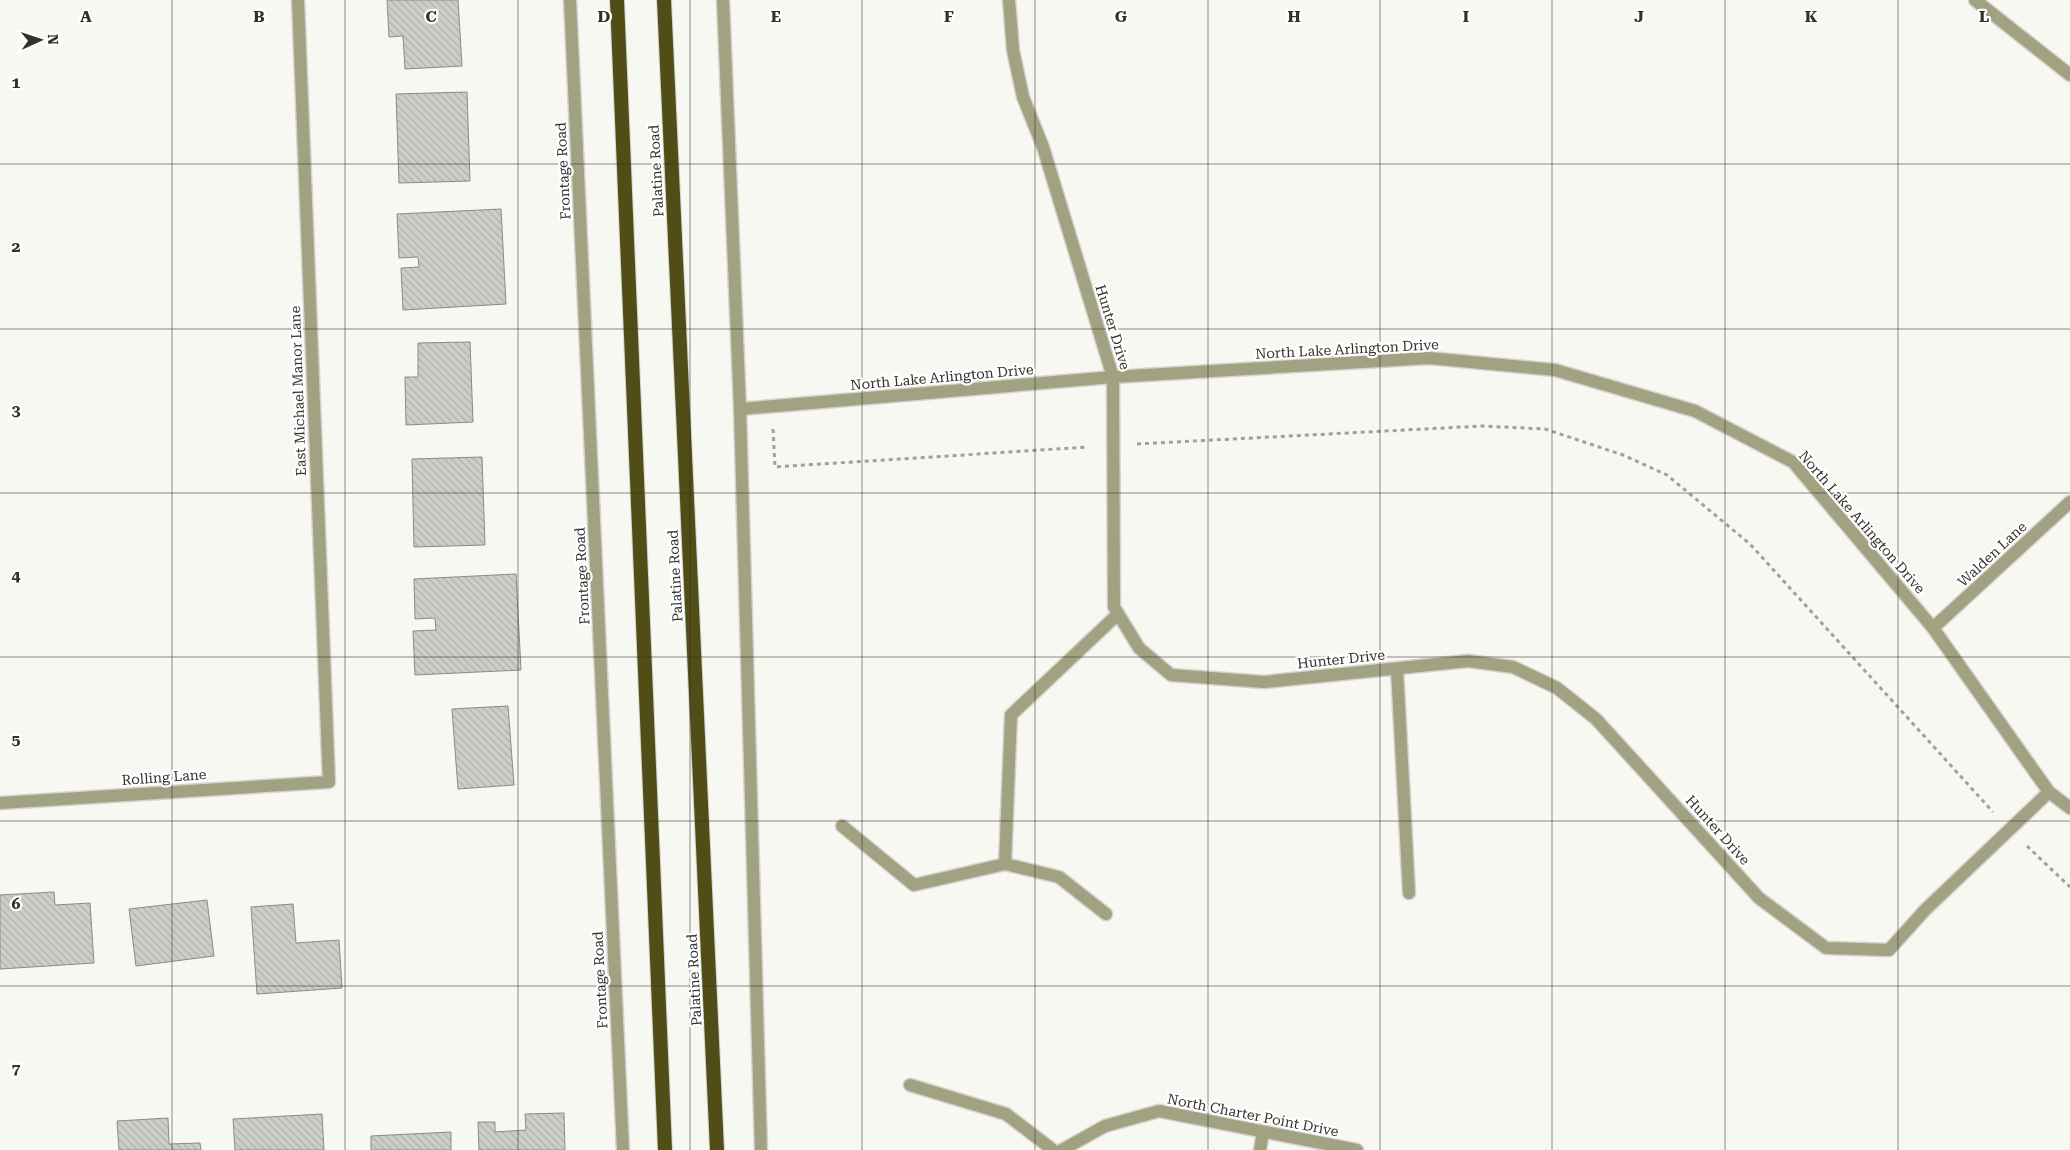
<svg xmlns="http://www.w3.org/2000/svg" width="2070" height="1150" font-family="'Roboto Serif',serif">
	<defs>
		<pattern id="building-back-hatch" width="6" height="6" patternUnits="userSpaceOnUse" patternTransform="scale(1.25)"><rect width="6" height="6" fill="#cecec8"/><path d="M-1 5l2 2M0 0l6 6M5-1l2 2" fill="none" stroke="#b1b1ac"/></pattern>
	</defs>
	<rect width="100%" height="100%" fill="#f8f8f2"/>
	<g fill="url(#building-back-hatch)" stroke="#8b8b85">
		<polygon points="387,0 458,0 462,66 405,69 403,36 389,37"/>
		<polygon points="467,92 470,181 399,183 396,94"/>
		<polygon points="501,209 506,304 403,310 401,268 419,267 418,257 399,258 397,214"/>
		<polygon points="470,342 473,422 406,425 405,377 418,377 418,343"/>
		<polygon points="482,457 485,545 414,547 412,459"/>
		<polygon points="516,574 521,670 415,675 413,631 436,630 435,618 415,619 414,579"/>
		<polygon points="508,706 514,785 458,789 452,709"/>
		<polygon points="54,892 55,905 90,903 94,963 0,969 0,895"/>
		<polygon points="207,900 214,956 136,966 129,909"/>
		<polygon points="293,904 296,943 339,940 342,988 257,994 251,907"/>
		<polygon points="564,1113 565,1150 479,1150 478,1122 495,1122 495,1132 526,1130 525,1114"/>
		<polygon points="322,1114 324,1150 235,1150 233,1119"/>
		<polygon points="168,1118 169,1144 200,1143 201,1150 119,1150 117,1121"/>
		<polygon points="451,1132 451,1150 371,1150 371,1136"/>
	</g>
	<g fill="none" stroke-linecap="round" stroke-linejoin="round">
		<g stroke="#d4d4cf" stroke-width="15">
			<g id="service">
				<polyline points="1397,669 1409,893"/>
				<polyline points="842,826 914,885 1005,864 1011,715 1118,614"/>
				<polyline points="1005,864 1059,877 1106,914"/>
				<polyline points="1260,1150 1263,1132"/>
			</g>
		</g>
		<g stroke="#d4d4cf" stroke-width="15">
			<g id="minor">
				<polyline points="1009,0 1013,50 1023,97 1043,147 1113,377 1114,607 1139,648 1171,675 1264,682 1468,661 1513,667 1557,688 1596,719 1759,898 1826,948 1889,950 1925,910 2049,792"/>
				<polyline points="1975,0 2070,75"/>
				<polyline points="740,409 1113,377 1429,358 1555,370 1695,411 1793,462 1933,628 2049,792 2070,808"/>
				<polyline points="1933,628 2070,502"/>
				<polyline points="0,803 329,782 298,0"/>
				<polyline points="910,1085 1006,1114 1053,1150"/>
				<polyline points="1062,1150 1105,1126 1159,1111 1357,1150"/>
			</g>
		</g>
		<g stroke="#d4d4cf" stroke-width="15">
			<g id="tertiary">
				<polyline points="570,0 623,1150"/>
				<polyline points="723,0 740,409 761,1150"/>
			</g>
		</g>
		<g stroke="#d4d4cf" stroke-width="16">
			<g id="trunk">
				<polyline points="617,0 665,1150"/>
				<polyline points="664,0 717,1150"/>
			</g>
		</g>
		<g stroke="#a0a09c" stroke-width="3" stroke-dasharray="4 4" stroke-linecap="butt">
			<polyline points="773,429 775,467 1088,447"/>
			<polyline points="1137,444 1482,426 1545,429 1623,455 1667,475 1750,544 1993,812"/>
			<polyline points="2027,846 2070,887"/>
		</g>
		<use href="#service" stroke="#a2a181" stroke-width="12"/>
		<use href="#minor" stroke="#a2a181" stroke-width="12"/>
		<use href="#tertiary" stroke="#a2a181" stroke-width="12"/>
		<use href="#trunk" stroke="#504d16" stroke-width="14"/>
	</g>
	<path fill="none" stroke="#31312f" stroke-width="1" stroke-opacity="0.55" d="M172,0V1150M345,0V1150M518,0V1150M690,0V1150M862,0V1150M1035,0V1150M1208,0V1150M1380,0V1150M1552,0V1150M1725,0V1150M1898,0V1150M0,164H2070M0,329H2070M0,493H2070M0,657H2070M0,821H2070M0,986H2070"/>
	<g text-anchor="middle" dominant-baseline="central" stroke-width="4.5" stroke-linejoin="round" paint-order="stroke">
		<g font-size="14" fill="#31312f" stroke="#fff">
			<text transform="translate(563 171) rotate(-93)">Frontage Road</text>
			<text transform="translate(656 171) rotate(-93)">Palatine Road</text>
			<text transform="translate(1113 327) rotate(73)">Hunter Drive</text>
			<text transform="translate(1347 349) rotate(-3)">North Lake Arlington Drive</text>
			<text transform="translate(942 377) rotate(-5)">North Lake Arlington Drive</text>
			<text transform="translate(298 391) rotate(-92)">East Michael Manor Lane</text>
			<text transform="translate(1862 522) rotate(49)">North Lake Arlington Drive</text>
			<text transform="translate(1992 554) rotate(-43)">Walden Lane</text>
			<text transform="translate(582 576) rotate(-93)">Frontage Road</text>
			<text transform="translate(675 576) rotate(-93)">Palatine Road</text>
			<text transform="translate(1341 659) rotate(-6)">Hunter Drive</text>
			<text transform="translate(164 777) rotate(-4)">Rolling Lane</text>
			<text transform="translate(1718 830) rotate(48)">Hunter Drive</text>
			<text transform="translate(600 980) rotate(-93)">Frontage Road</text>
			<text transform="translate(694 980) rotate(-93)">Palatine Road</text>
			<text transform="translate(1253 1115) rotate(11)">North Charter Point Drive</text>
		</g>
	</g>
	<g font-size="16" text-anchor="middle" font-weight="bold" fill="#31312f" stroke="#fff" stroke-width="4.5" stroke-linejoin="round" paint-order="stroke">
		<text x="86" y="22">A</text>
		<text x="259" y="22">B</text>
		<text x="431" y="22">C</text>
		<text x="604" y="22">D</text>
		<text x="776" y="22">E</text>
		<text x="949" y="22">F</text>
		<text x="1121" y="22">G</text>
		<text x="1294" y="22">H</text>
		<text x="1466" y="22">I</text>
		<text x="1639" y="22">J</text>
		<text x="1811" y="22">K</text>
		<text x="1984" y="22">L</text>
		<text x="16" y="88">1</text>
		<text x="16" y="252">2</text>
		<text x="16" y="416">3</text>
		<text x="16" y="581">4</text>
		<text x="16" y="745">5</text>
		<text x="16" y="909">6</text>
		<text x="16" y="1074">7</text>
	</g>
	<g transform="translate(40 40) rotate(87)" stroke="#ffffff" stroke-width="4" paint-order="stroke">
	<path d="M0-4L9 19L0 12L-9 19Z" fill="#31312f"/>
	<text y="-8" font-size="14" font-weight="bold" text-anchor="middle" fill="#31312f">N</text>
	</g>
</svg>
